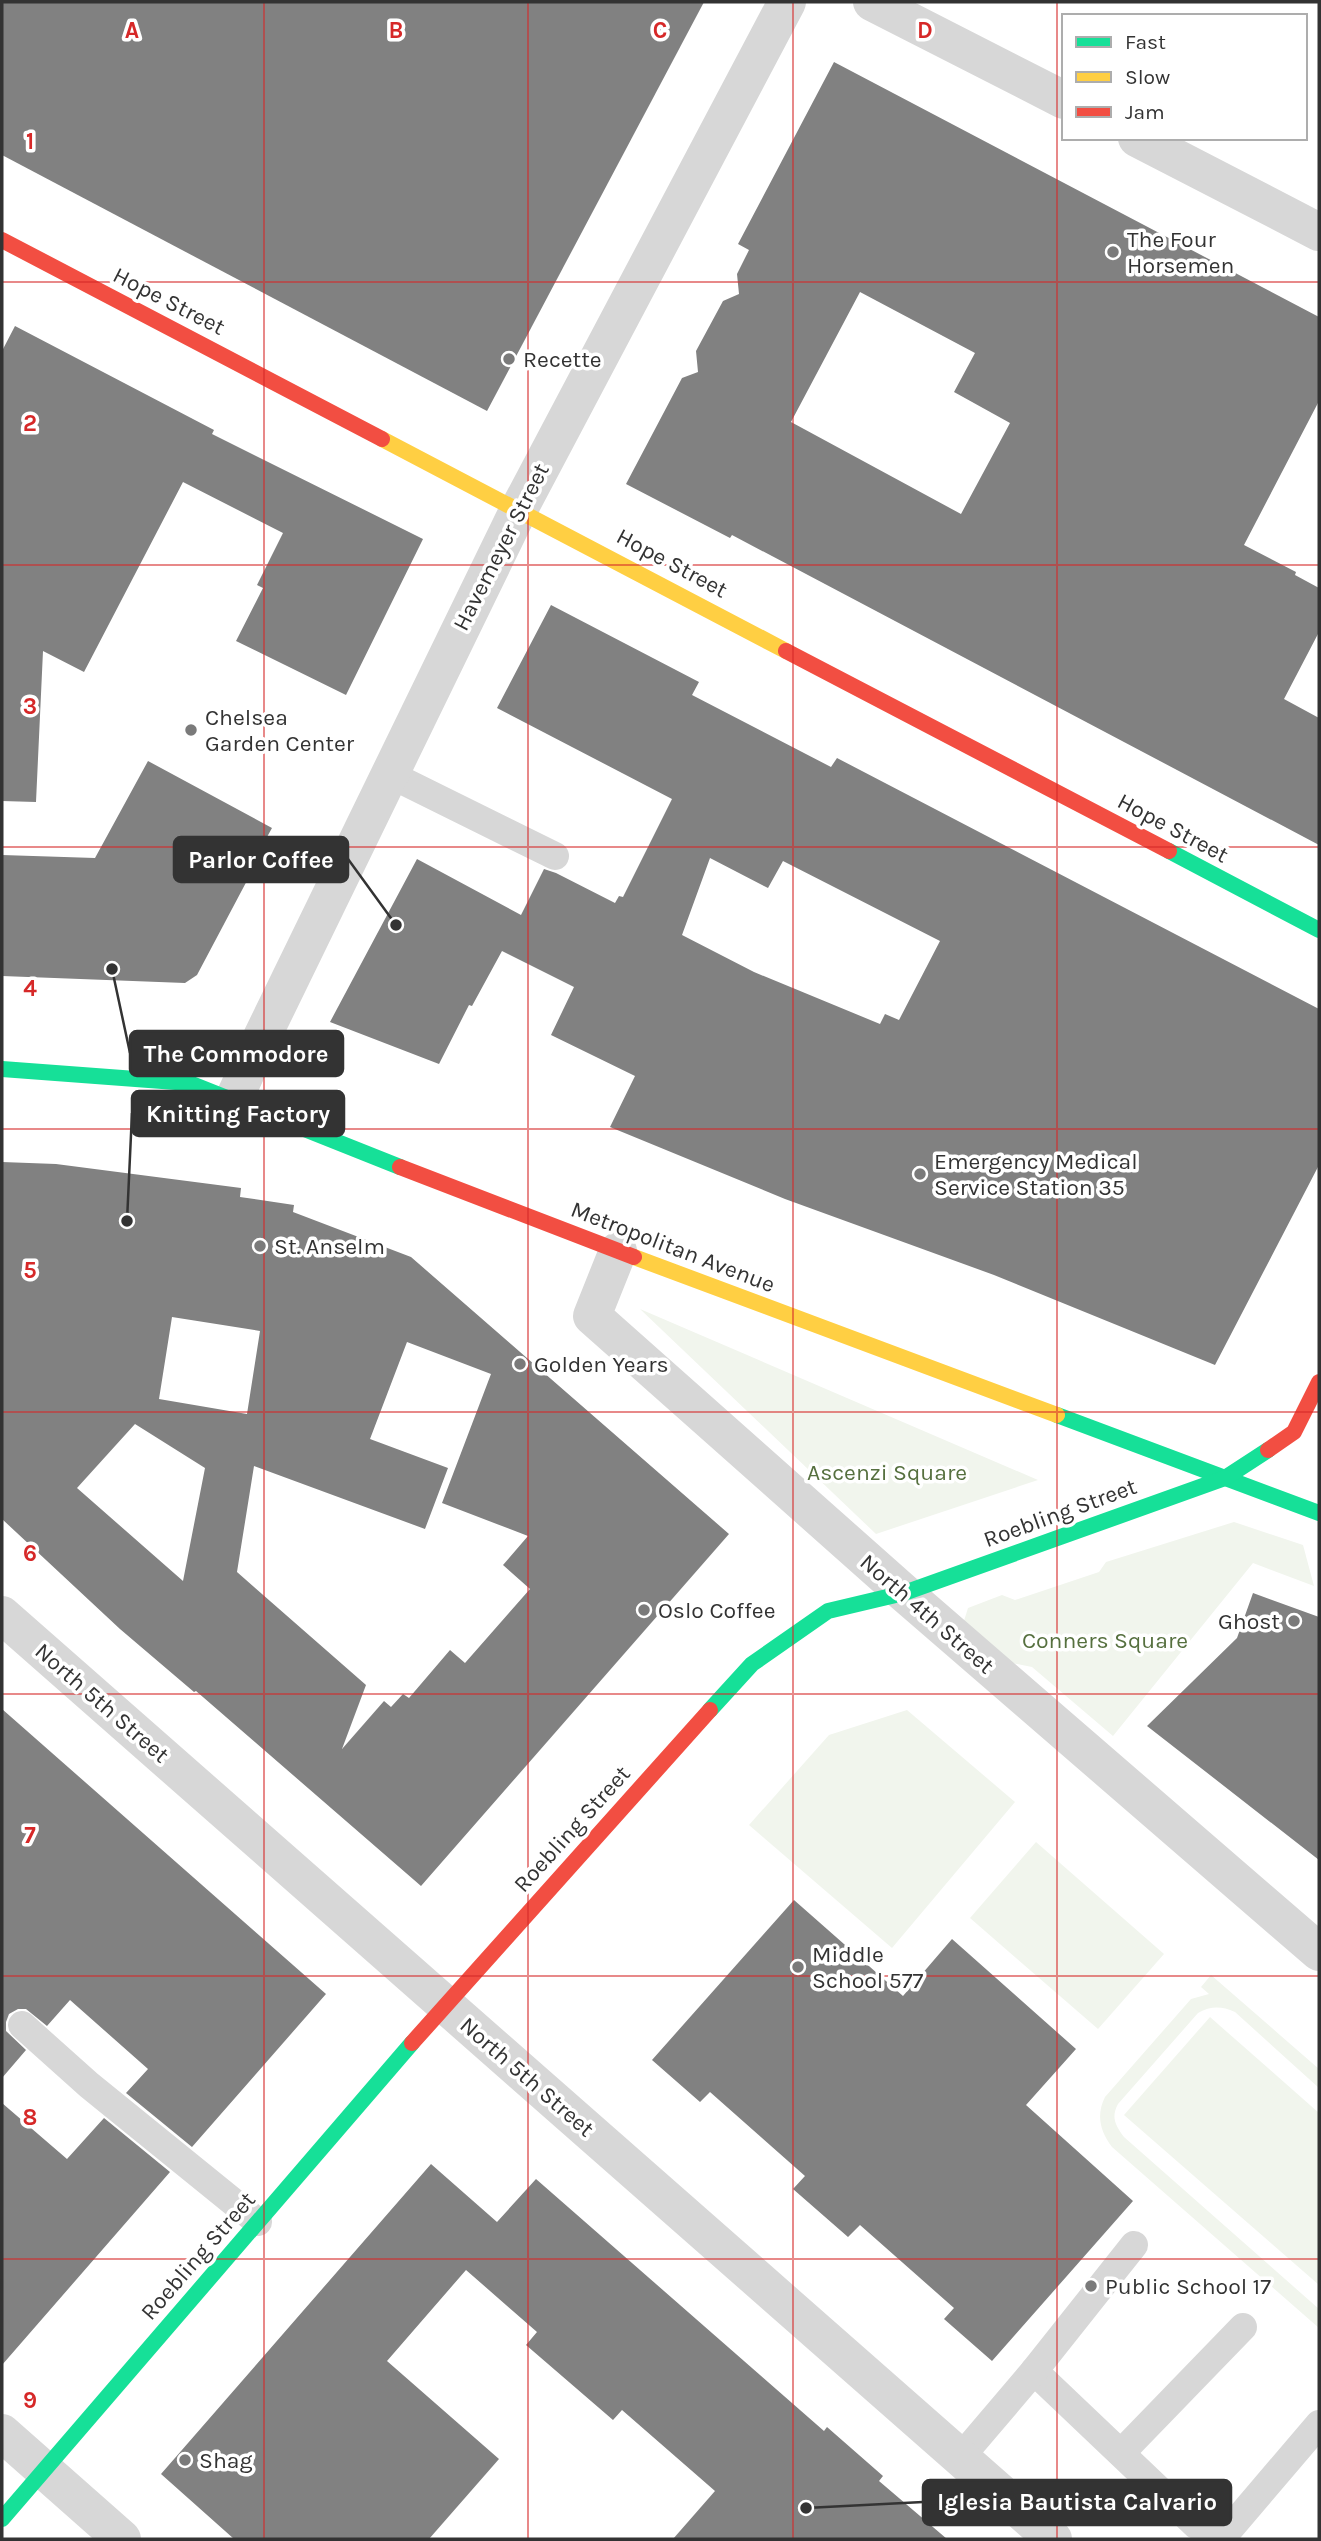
<svg xmlns="http://www.w3.org/2000/svg" width="1321" height="2541" font-family="Karla,sans-serif">
	<rect width="100%" height="100%" fill="#fff"/>
	<g fill="#f1f5ed">
		<polygon points="640,1309 1038,1480 876,1534"/>
		<polygon points="1234,1522 1303,1545 1314,1586 1253,1563 1113,1736 1032,1667 1007,1662 963,1624 968,1608 1002,1595 1015,1600 1099,1572 1106,1562"/>
		<polygon points="907,1710 1015,1802 892,1948 749,1825 829,1735"/>
		<polygon points="1036,1842 1164,1954 1098,2029 970,1918"/>
		<path d="M1211,1975L1319,2069V2088L1235,2012C1221,2006 1211,2006 1198,2013L1118,2104C1111,2117 1115,2125 1124,2137L1319,2309V2328L1112,2147C1100,2131 1096,2115 1105,2097L1191,1999L1209,1994L1201,1987Z"/>
		<polygon points="1210,2017 1319,2113 1319,2285 1124,2115"/>
	</g>
	<g fill="#818181" fill-rule="evenodd">
		<polygon points="2,2 704,2 487,411 2,155"/>
		<path d="M834,62L1319,317V401L1244,545L1296,572L1295,575L1319,588V632L1284,699L1319,718V845L732,535L730,538L626,484L682,378L698,372L696,351L723,301L739,294L737,274L749,250L738,244ZM860,292L975,353L954,392L1010,423L961,514L791,422Z"/>
		<polygon points="15,326 214,430 212,434 423,539 346,695 236,641 263,588 257,585 283,533 183,482 84,672 43,651 36,802 2,801 2,351"/>
		<path d="M551,605L699,682L692,695L831,767L837,758L1319,1009V1165L1215,1365L994,1275L785,1199L610,1127L635,1076L551,1035L574,987L502,951L472,1006L469,1005L439,1064L330,1022L417,859L521,915L544,869L556,873L615,903L619,896L623,897L672,799L497,708ZM710,858L768,888L783,861L940,941L899,1020L885,1014L880,1024L754,972L682,935Z"/>
		<polygon points="148,761 272,828 247,873 250,875 197,975 185,983 2,976 2,855 95,858"/>
		<path d="M2,1162L56,1164L241,1188L240,1197L294,1205L293,1212L411,1257L729,1534L421,1886L196,1691L194,1692L120,1629L2,1519ZM172,1317L260,1331L247,1414L159,1399ZM407,1342L491,1374L442,1503L528,1536L503,1565L530,1589L465,1663L450,1650L409,1698L403,1694L391,1707L384,1701L342,1749L366,1685L237,1572L254,1466L425,1529L448,1468L370,1439ZM135,1424L205,1468L183,1581L77,1488Z"/>
		<polygon points="1253,1593 1319,1617 1319,1860 1147,1726 1237,1638"/>
		<polygon points="2,1709 326,1994 192,2147 126,2093 148,2069 70,2000 47,2026 26,2009 18,2009 9,2014 6,2022 6,2031 26,2050 2,2078"/>
		<polygon points="794,1900 903,1996 952,1939 1076,2049 1026,2105 1133,2201 992,2361 944,2319 954,2308 860,2225 848,2237 793,2189 805,2176 710,2092 700,2102 652,2060"/>
		<polygon points="2,2103 67,2159 104,2118 170,2172 2,2365"/>
		<polygon points="431,2164 497,2222 536,2179 824,2431 827,2427 883,2476 879,2481 947,2539 673,2539 715,2491 622,2410 613,2420 526,2345 537,2332 466,2270 387,2361 499,2459 429,2539 234,2539 161,2474"/>
	</g>
	<g fill="none" stroke-linecap="round" stroke-linejoin="round">
		<g stroke="#d7d7d7" stroke-width="28">
			<polyline points="389,774 555,856"/>
			<polyline points="22,2025 89,2085 258,2222"/>
			<polyline points="1034,2371 1196,2525 1209,2532 1227,2532 1319,2424"/>
			<polyline points="1121,2453 1243,2327"/>
			<polyline points="960,2458 1034,2371 1134,2245"/>
		</g>
		<g stroke="#d7d7d7" stroke-width="38">
			<polyline points="872,2 1064,100"/>
			<polyline points="1137,138 1319,232"/>
			<polyline points="233,1101 262,1037 519,509 787,2"/>
			<polyline points="618,1251 592,1316 904,1593 1319,1952"/>
			<polyline points="2,1615 1053,2539"/>
			<polyline points="2,2433 122,2539"/>
		</g>
		<g stroke="#16e098" stroke-width="16">
			<polyline points="1169,851 1319,930"/>
			<polyline points="2,1069 189,1083 400,1167"/>
			<polyline points="1057,1415 1319,1513"/>
			<polyline points="710,1710 752,1664 828,1611 904,1593 1225,1478 1268,1450"/>
			<polyline points="2,2519 412,2043"/>
		</g>
		<g stroke="#ffcf43" stroke-width="16">
			<polyline points="382,439 786,651"/>
			<polyline points="634,1257 1057,1415"/>
		</g>
		<g stroke="#f24e42" stroke-width="16">
			<polyline points="2,240 382,439"/>
			<polyline points="786,651 1169,851"/>
			<polyline points="400,1167 634,1257"/>
			<polyline points="1268,1450 1294,1432 1319,1382"/>
			<polyline points="412,2043 710,1710"/>
		</g>
	</g>
	<path fill="none" stroke="#d62828" stroke-width="2" stroke-opacity="0.55" d="M264,2V2539M528,2V2539M793,2V2539M1057,2V2539M2,282H1319M2,565H1319M2,847H1319M2,1129H1319M2,1412H1319M2,1694H1319M2,1976H1319M2,2259H1319"/>
	<g fill="#7a7a7a" stroke="#fff" stroke-width="2.5">
		<circle cx="1113" cy="252" r="7"/>
		<circle cx="509" cy="359" r="7"/>
		<circle cx="191" cy="730" r="7"/>
		<circle cx="920" cy="1174" r="7"/>
		<circle cx="260" cy="1246" r="7"/>
		<circle cx="520" cy="1364" r="7"/>
		<circle cx="644" cy="1610" r="7"/>
		<circle cx="1294" cy="1621" r="7"/>
		<circle cx="798" cy="1967" r="7"/>
		<circle cx="1091" cy="2286" r="7"/>
		<circle cx="185" cy="2460" r="7"/>
	</g>
	<g text-anchor="middle" dominant-baseline="central" stroke-width="7" stroke-linejoin="round" paint-order="stroke">
		<g font-size="23" fill="#333" stroke="#fff" text-anchor="start">
			<text x="1127" y="239">The Four<tspan x="1127" dy="26">Horsemen</tspan></text>
			<text x="523" y="359">Recette</text>
			<text x="205" y="717">Chelsea<tspan x="205" dy="26">Garden Center</tspan></text>
			<text x="934" y="1161">Emergency Medical<tspan x="934" dy="26">Service Station 35</tspan></text>
			<text x="274" y="1246">St. Anselm</text>
			<text x="534" y="1364">Golden Years</text>
			<text x="658" y="1610">Oslo Coffee</text>
			<text x="1280" y="1621" text-anchor="end">Ghost</text>
			<text x="812" y="1954">Middle<tspan x="812" dy="26">School 577</tspan></text>
			<text x="1105" y="2286">Public School 17</text>
			<text x="199" y="2460">Shag</text>
		</g>
		<g font-size="23" fill="#333" stroke="#fff">
			<text transform="translate(169 301) rotate(27)">Hope Street</text>
			<text transform="translate(501 547) rotate(-63)">Havemeyer Street</text>
			<text transform="translate(672 563) rotate(28)">Hope Street</text>
			<text transform="translate(1173 828) rotate(28)">Hope Street</text>
			<text transform="translate(673 1247) rotate(21)">Metropolitan Avenue</text>
			<text transform="translate(1060 1513) rotate(-20)">Roebling Street</text>
			<text transform="translate(927 1614) rotate(41)">North 4th Street</text>
			<text transform="translate(102 1703) rotate(41)">North 5th Street</text>
			<text transform="translate(572 1829) rotate(-48)">Roebling Street</text>
			<text transform="translate(527 2077) rotate(41)">North 5th Street</text>
			<text transform="translate(198 2256) rotate(-49)">Roebling Street</text>
		</g>
		<g font-size="23" fill="#56703f" stroke="#fff">
			<text x="887" y="1472">Ascenzi Square</text>
			<text x="1105" y="1640">Conners Square</text>
		</g>
	</g>
	<g font-size="23" text-anchor="middle" font-weight="bold" fill="#d62828" stroke="#fff" stroke-width="7" stroke-linejoin="round" paint-order="stroke">
		<text x="132" y="38">A</text>
		<text x="396" y="38">B</text>
		<text x="660" y="38">C</text>
		<text x="925" y="38">D</text>
		<text x="30" y="149">1</text>
		<text x="30" y="431">2</text>
		<text x="30" y="714">3</text>
		<text x="30" y="996">4</text>
		<text x="30" y="1278">5</text>
		<text x="30" y="1561">6</text>
		<text x="30" y="1843">7</text>
		<text x="30" y="2125">8</text>
		<text x="30" y="2408">9</text>
	</g>
	<path fill="none" stroke="#333" stroke-width="2.5" d="M396 925L348 859M112 969L130 1053M127 1221L132 1113M806 2508L923 2502"/>
	<g fill="#333" stroke="#fff" stroke-width="2.5">
		<circle cx="396" cy="925" r="7"/>
		<circle cx="112" cy="969" r="7"/>
		<circle cx="127" cy="1221" r="7"/>
		<circle cx="806" cy="2508" r="7"/>
	</g>
	<g fill="#333" stroke="#333" stroke-width="2.5">
		<rect x="174" y="837" width="174" height="45" rx="7"/>
		<rect x="130" y="1031" width="213" height="45" rx="7"/>
		<rect x="132" y="1091" width="212" height="45" rx="7"/>
		<rect x="923" y="2480" width="308" height="45" rx="7"/>
	</g>
	<g font-size="24" text-anchor="middle" font-weight="bold" fill="#fff">
		<text x="261" y="868">Parlor Coffee</text>
		<text x="236" y="1062">The Commodore</text>
		<text x="238" y="1122">Knitting Factory</text>
		<text x="1077" y="2510">Iglesia Bautista Calvario</text>
	</g>
	<rect width="1321" height="2541" fill="none" stroke="#333333" stroke-width="7"/>
	<rect x="1062" y="14" width="245" height="126" fill="#ffffff" stroke="#adadad" stroke-width="2"/>
	<rect x="1076" y="37" width="35" height="10" fill="#16e098" stroke="#adadad" stroke-width="2"/>
	<text x="1125" y="49" font-size="21" fill="#333333">Fast</text>
	<rect x="1076" y="72" width="35" height="10" fill="#ffcf43" stroke="#adadad" stroke-width="2"/>
	<text x="1125" y="84" font-size="21" fill="#333333">Slow</text>
	<rect x="1076" y="107" width="35" height="10" fill="#f24e42" stroke="#adadad" stroke-width="2"/>
	<text x="1125" y="119" font-size="21" fill="#333333">Jam</text>
</svg>
